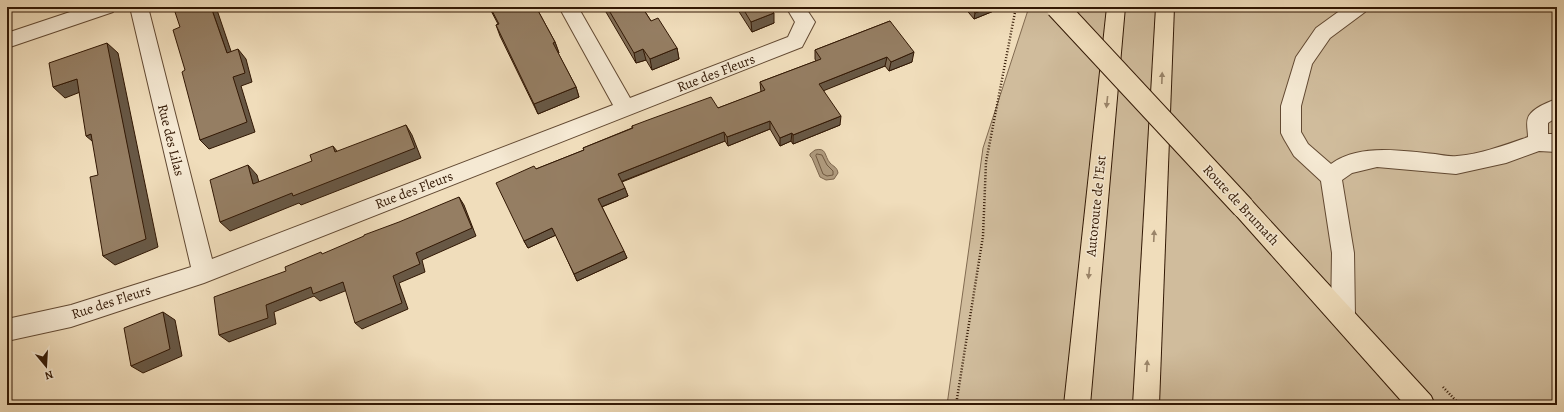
<svg xmlns="http://www.w3.org/2000/svg" width="1564" height="412" font-family="Alegreya,serif">
	<rect width="100%" height="100%" fill="#f0ddbb"/>
	<filter id="stains"><feTurbulence type="fractalNoise" baseFrequency=".005" numOctaves="4"/><feColorMatrix values="0 0 0 0 .2 0 0 0 0 .09 0 0 0 0 .02 0 0 0 .5 -.17"/></filter>
	<radialGradient id="worn" r=".72"><stop offset=".6" stop-color="#630" stop-opacity="0"/><stop offset="1" stop-color="#630" stop-opacity=".3"/></radialGradient>
	<polygon fill="#d0bc9c" stroke="#816a50" points="1029,7 1557,7 1557,405 1287,405 1284,401 1284,405 947,405 983,148"/>
	<path fill="#af9a7d" stroke="#7d664d" d="M815,150C827,147 824,156 830,163C834,167 837,167 838,173L834,179L826,180L820,177L812,158L810,156V154Z"/>
	<g fill="none" stroke-linecap="round" stroke-linejoin="round">
		<polygon stroke="#705940" stroke-width="1" points="817,154 822,155 827,165 833,171 833,175 827,176 823,174 816,156"/>
		<g stroke="#624932" stroke-width="2">
			<g id="minor">
				<polygon points="85,7 115,7 113,12 7,48 7,33"/>
				<polygon points="130,7 148,7 212,259 613,105 559,7 578,7 630,98 788,37 795,22 786,7 805,7 815,22 802,47 204,283 71,327 7,341 7,319 71,305 191,267"/>
				<path d="M1345,7H1367L1365,12L1330,38L1312,64L1301,106V132L1308,144L1331,164C1359,143 1403,151 1435,154C1442,155 1450,157 1457,156C1481,154 1505,145 1528,137C1528,131 1526,123 1528,118C1531,109 1548,102 1557,99V117L1548,123V134H1557V152L1539,151L1506,163L1456,174L1377,167L1352,173L1342,180L1354,253L1355,317L1351,325L1343,328L1335,325L1331,317L1332,253L1321,181L1294,156L1284,139L1281,133V106L1296,57L1316,28Z"/>
			</g>
		</g>
		<g stroke="#321804" stroke-width="2">
			<polygon id="major" points="1243,198 1251,200 1431,396 1435,405 1405,405 1235,214 1232,207 1235,200"/>
		</g>
		<g stroke="#321804" stroke-width="2">
			<g id="highway">
				<polygon points="1107,7 1125,7 1090,405 1064,405"/>
				<polygon points="1156,7 1174,7 1159,405 1133,405"/>
			</g>
		</g>
		<g stroke="#321804" stroke-width="2.5" stroke-dasharray="1 2" stroke-linecap="butt">
			<polyline points="1443,387 1460,405"/>
			<polyline points="956,405 983,236 986,162 1016,7"/>
		</g>
		<use href="#minor" fill="#f5e9d3" fill-rule="evenodd"/>
		<use href="#major" fill="#f0ddbb" fill-rule="evenodd"/>
		<use href="#highway" fill="#f0ddbb" fill-rule="evenodd"/>
		<g stroke="#321804" stroke-width="24" stroke-linecap="butt">
			<polyline id="major-bridge" points="1057,7 1243,207"/>
		</g>
		<use href="#major-bridge" stroke="#f0ddbb" stroke-width="22"/>
	</g>
	<g fill="#806c55" stroke="#321804">
		<polygon points="489,7 536,7 555,42 559,53 558,53 576,87 579,97 538,114 500,36 496,25 498,24"/>
		<polygon points="603,7 642,7 651,21 677,48 679,59 652,70 646,60 636,63"/>
		<polygon points="736,7 769,7 774,23 752,32"/>
		<polygon points="964,7 1001,7 1001,8 974,19"/>
		<polygon points="890,21 912,62 889,71 885,66 823,90 840,125 793,144 791,141 780,146 770,129 728,146 725,141 622,182 628,196 602,207 627,258 577,281 556,235 528,248 524,241 536,169 584,150 583,148 632,128 632,126 718,108 761,92 760,82 816,61 815,59 815,50"/>
	</g>
	<g fill="#685845" stroke="#321804">
		<polygon points="211,7 216,7 235,63 227,53"/>
		<polygon points="991,7 1001,7 1001,8 974,19 975,13"/>
		<polygon points="774,13 774,23 752,32 751,22"/>
		<polygon points="555,42 559,53 556,54 553,43"/>
		<polygon points="107,43 118,53 158,247 115,265 103,256"/>
		<polygon points="677,48 679,59 652,70 650,59"/>
		<polygon points="238,49 246,59 252,82 241,86 255,132 209,149 200,140"/>
		<polygon points="643,49 646,60 636,63 634,53"/>
		<polygon points="914,52 912,62 889,71 891,62"/>
		<polygon points="887,57 885,66 818,93 819,84"/>
		<polygon points="77,79 88,89 65,98 53,87"/>
		<polygon points="576,87 579,97 538,114 534,104"/>
		<polygon points="841,116 840,125 793,144 793,135"/>
		<polygon points="770,121 770,129 728,146 727,137"/>
		<polygon points="406,125 412,135 421,158 301,205 299,203 230,231 220,222"/>
		<polygon points="724,132 725,141 620,182 618,174"/>
		<polygon points="792,133 791,141 780,146 780,138"/>
		<polygon points="91,134 98,146 86,136"/>
		<polygon points="333,146 341,156 335,152"/>
		<polygon points="248,165 257,175 262,193 253,184"/>
		<polygon points="625,188 628,196 601,207 598,199"/>
		<polygon points="459,197 464,205 476,236 422,260 425,272 399,283 408,309 362,329 355,323 393,276"/>
		<polygon points="552,228 556,235 528,248 524,241"/>
		<polygon points="624,251 627,258 577,281 574,274"/>
		<polygon points="343,282 350,289 320,301 314,296 274,312 276,324 229,342 219,335 266,305 311,287"/>
		<polygon points="163,312 175,320 182,356 143,373 131,366"/>
	</g>
	<g fill="#957e63" stroke="#321804">
		<polygon points="179,7 211,7 227,53 238,49 245,73 233,77 247,122 200,140 182,72 185,70 173,30 180,27 174,9"/>
		<polygon points="490,7 536,7 555,42 553,43 576,87 534,104 496,25 499,24"/>
		<polygon points="607,7 642,7 651,21 658,18 677,48 650,59 643,49 634,53"/>
		<polygon points="742,7 769,7 774,13 751,22"/>
		<polygon points="970,7 991,7 975,13"/>
		<polygon points="890,21 914,52 891,62 887,57 819,84 841,116 793,135 792,133 780,138 770,121 727,137 724,132 618,174 625,188 598,199 624,251 574,274 552,228 524,241 496,183 534,166 536,169 584,150 583,148 633,128 632,126 648,120 711,97 718,108 765,90 760,82 821,59 815,50"/>
		<polygon points="107,43 146,239 103,256 90,177 98,175 91,134 86,136 77,79 53,87 49,63"/>
		<polygon points="406,125 415,148 293,196 292,193 220,222 210,180 248,165 253,184 312,161 310,155 333,146 335,152"/>
		<polygon points="459,197 472,228 416,253 420,264 393,276 402,303 355,323 343,282 313,294 311,287 266,305 268,318 219,335 214,297 286,271 285,267 321,252 322,254 364,236 364,235 399,222"/>
		<polygon points="163,312 170,349 131,366 124,328"/>
	</g>
	<defs><path id="oneway-solid" d="M-6-.8H1V-3.2L6.5 0L1 3.2V.8H-6Z"/></defs>
	<g fill="#9a8469">
		<use href="#oneway-solid" transform="translate(1162 78) rotate(-88)"/>
		<use href="#oneway-solid" transform="translate(1107 102) rotate(96)"/>
		<use href="#oneway-solid" transform="translate(1154 236) rotate(-87)"/>
		<use href="#oneway-solid" transform="translate(1089 273) rotate(96)"/>
		<use href="#oneway-solid" transform="translate(1147 366) rotate(-87)"/>
	</g>
	<g text-anchor="middle" dominant-baseline="central" stroke-width="3" stroke-linejoin="round" paint-order="stroke">
		<g font-size="14" fill="#321804" stroke="#f5e9d3">
			<text transform="translate(716 73) rotate(-21)">Rue des Fleurs</text>
			<text transform="translate(171 140) rotate(76)">Rue des Lilas</text>
			<text transform="translate(414 190) rotate(-21)">Rue des Fleurs</text>
			<text transform="translate(1241 205) rotate(47)">Route de Brumath</text>
			<text transform="translate(1096 206) rotate(-84)">Autoroute de l’Est</text>
			<text transform="translate(111 302) rotate(-18)">Rue des Fleurs</text>
		</g>
	</g>
	<rect width="1564" height="412" fill="none" stroke="#f0ddbb" stroke-width="24"/>
	<rect x="8" y="8" width="1548" height="396" fill="none" stroke="#321804" stroke-width="2"/>
	<rect x="12" y="12" width="1540" height="388" fill="none" stroke="#321804"/>
	<g transform="translate(46 366) rotate(162)" stroke="#f5e9d3" stroke-width="3" paint-order="stroke">
	<path d="M0-3L7 15L0 10L-7 15Z" fill="#321804"/>
	<text y="-6" font-size="11" font-weight="bold" text-anchor="middle" fill="#321804">N</text>
	</g>
	<rect width="100%" height="100%" filter="url(#stains)"/>
	<rect width="100%" height="100%" fill="url(#worn)"/>
</svg>
